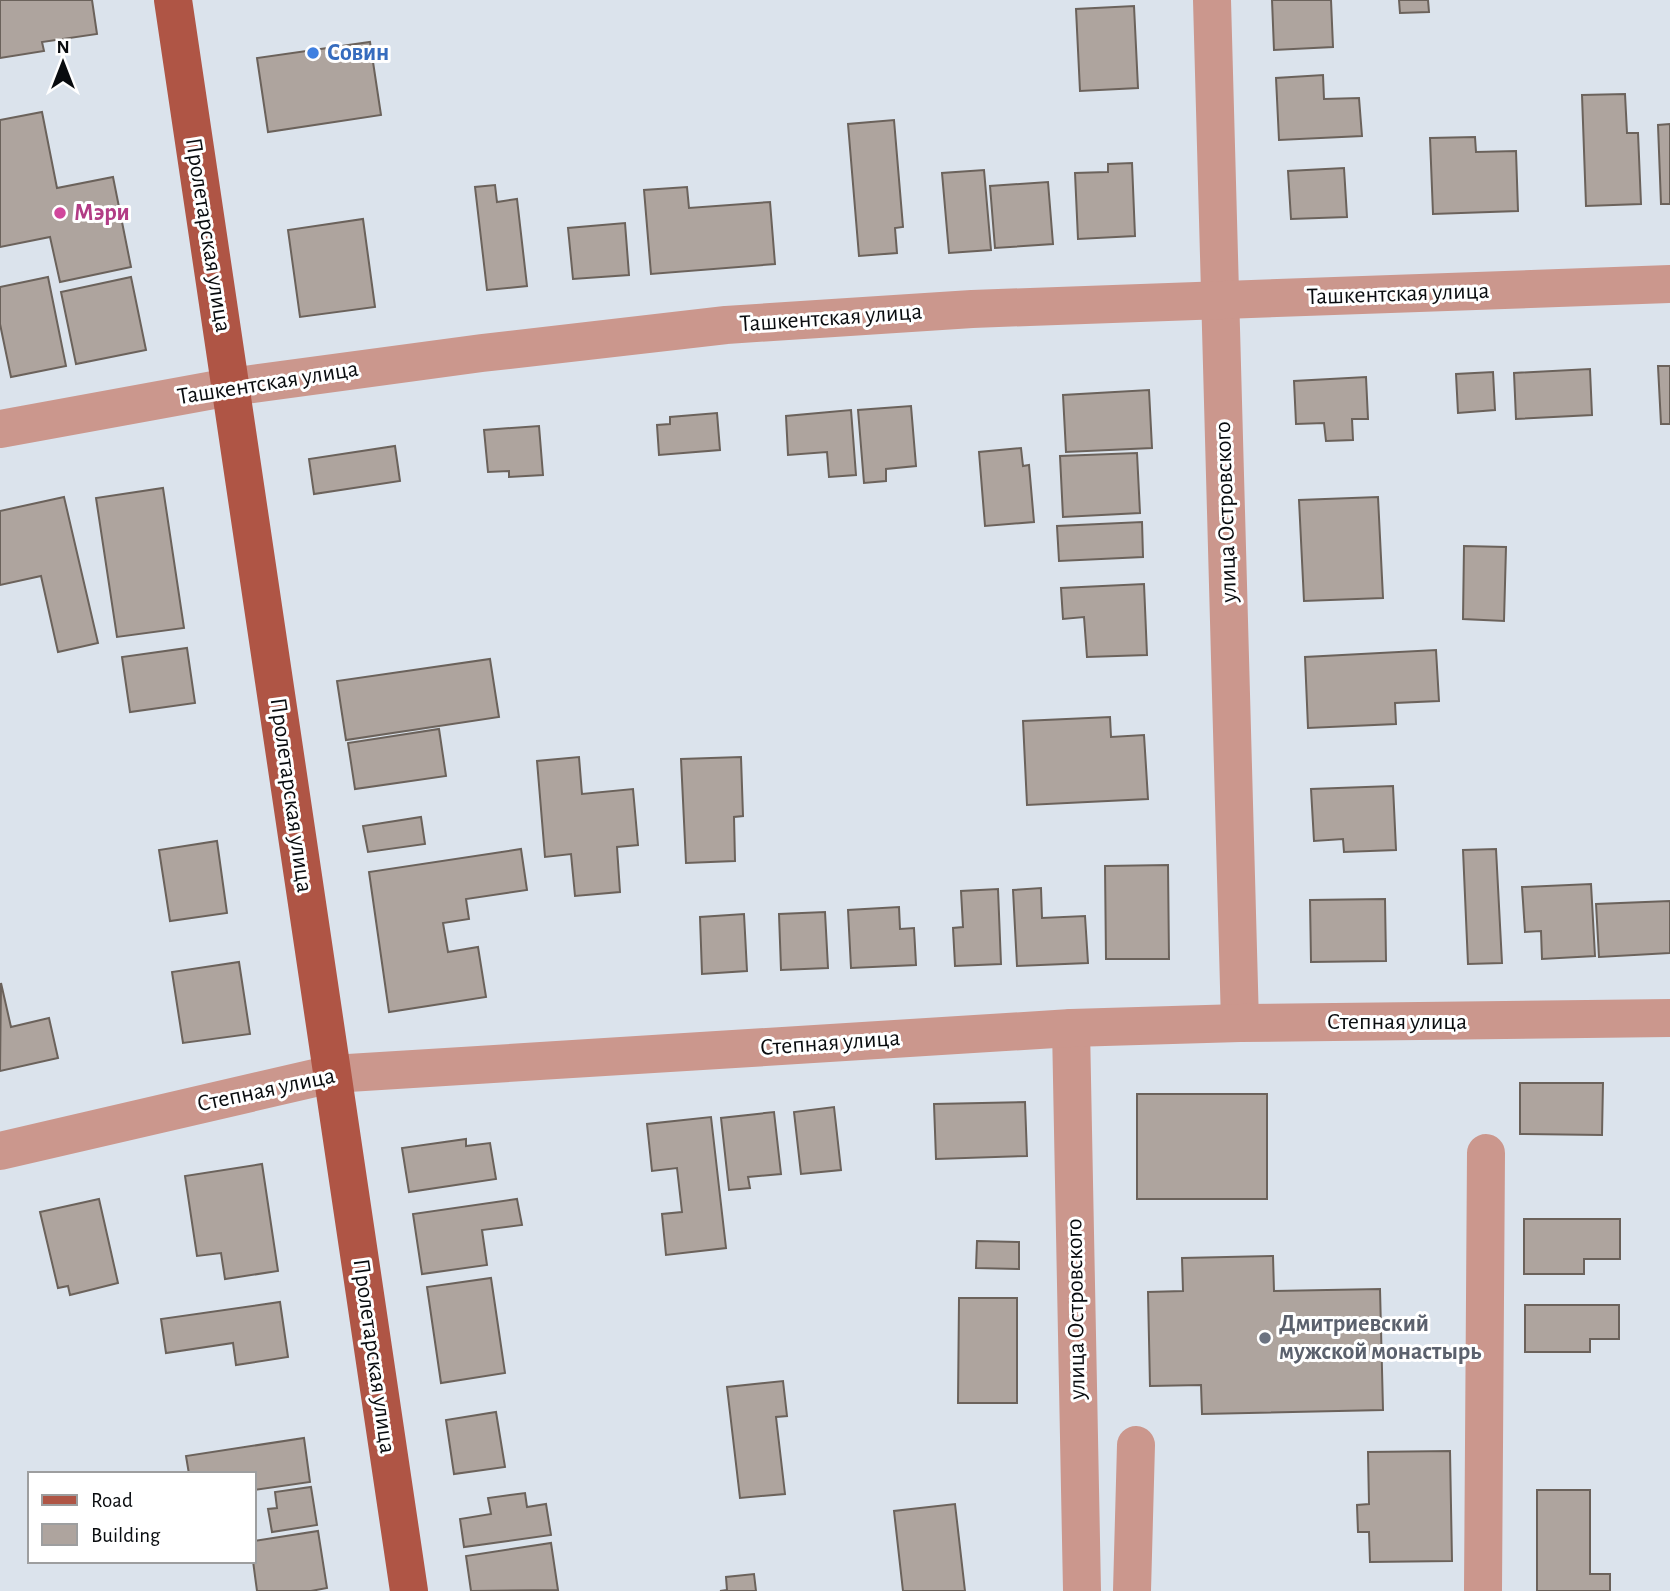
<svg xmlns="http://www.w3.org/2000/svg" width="1670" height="1591" font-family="'Alegreya Sans',sans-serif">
	<rect width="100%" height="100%" fill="#dbe3ec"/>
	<g fill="#aea49e" stroke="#6b625b" stroke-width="2">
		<polygon points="0,0 92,0 97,34 42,42 44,51 0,58"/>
		<polygon points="1272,0 1331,0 1333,47 1274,50"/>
		<polygon points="1399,0 1428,0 1429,12 1400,13"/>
		<polygon points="1134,6 1138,88 1080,91 1076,9"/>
		<polygon points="370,42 381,115 268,132 257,58"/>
		<polygon points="1323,75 1324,99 1359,98 1362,136 1279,140 1276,78"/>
		<polygon points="1625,94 1627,133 1638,133 1641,204 1586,206 1582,95"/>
		<polygon points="42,112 57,188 113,177 131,267 60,282 50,237 0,247 0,120"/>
		<polygon points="894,120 903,227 895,228 897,253 859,256 848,124"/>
		<polygon points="1670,124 1670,204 1661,204 1658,125"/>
		<polygon points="1475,137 1476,152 1516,151 1518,211 1433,214 1430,138"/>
		<polygon points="1132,163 1135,236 1078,239 1075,173 1108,172 1108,164"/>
		<polygon points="1344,168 1347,217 1291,219 1288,171"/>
		<polygon points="984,170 991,250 949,253 942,173"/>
		<polygon points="1048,182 1053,244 995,248 990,186"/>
		<polygon points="495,185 497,202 517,199 527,286 487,290 475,187"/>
		<polygon points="687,187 689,208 770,202 775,264 651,274 644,190"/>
		<polygon points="363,219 375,307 300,317 288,230"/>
		<polygon points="625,223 629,275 573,279 568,228"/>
		<polygon points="48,277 66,366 11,377 0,324 0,287"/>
		<polygon points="131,277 146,350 76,364 61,292"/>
		<polygon points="1658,366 1670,366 1670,424 1661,424"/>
		<polygon points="1590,369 1592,415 1516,419 1514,373"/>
		<polygon points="1493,372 1495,410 1458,413 1456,374"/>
		<polygon points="1366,377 1368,419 1352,419 1353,440 1326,441 1324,423 1296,424 1294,381"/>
		<polygon points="1149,390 1152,448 1066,452 1063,395"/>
		<polygon points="911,406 916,466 886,469 886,481 864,483 858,410"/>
		<polygon points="851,410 856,475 829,477 827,452 788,455 786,416"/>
		<polygon points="717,413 720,450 659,455 657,425 670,424 670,417"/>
		<polygon points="539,426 543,475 509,477 509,471 488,472 484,430"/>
		<polygon points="395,446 400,481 314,494 309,459"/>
		<polygon points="1021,448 1023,466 1029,465 1034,522 985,526 979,452"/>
		<polygon points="1137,453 1140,513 1063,517 1060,456"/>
		<polygon points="163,488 184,628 117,637 96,498"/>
		<polygon points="64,497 98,643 58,652 41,576 0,585 0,511"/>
		<polygon points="1378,497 1383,598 1304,601 1299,500"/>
		<polygon points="1142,522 1143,557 1059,561 1057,526"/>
		<polygon points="1464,546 1506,547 1504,621 1463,619"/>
		<polygon points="1144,584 1147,655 1087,657 1084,617 1063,619 1061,588"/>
		<polygon points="187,648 195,703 130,712 122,657"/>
		<polygon points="1436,650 1439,701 1395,703 1396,724 1308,728 1305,657"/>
		<polygon points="490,659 499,717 346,740 337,681"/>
		<polygon points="1110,717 1111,737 1144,735 1148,799 1027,805 1023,721"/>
		<polygon points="439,729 446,776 355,789 348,743"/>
		<polygon points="579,757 582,794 633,789 638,845 617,847 620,892 575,896 571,854 545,857 537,761"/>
		<polygon points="741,757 743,816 734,817 735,861 686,863 681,759"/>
		<polygon points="1393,786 1396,850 1344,852 1343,839 1314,841 1311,789"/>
		<polygon points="421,817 425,844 368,852 363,826"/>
		<polygon points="217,841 227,913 170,921 159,850"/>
		<polygon points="521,849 527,890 466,899 469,919 443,923 448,952 478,947 486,997 389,1012 369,872"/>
		<polygon points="1496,849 1502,963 1468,964 1463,850"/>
		<polygon points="1168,865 1169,959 1106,959 1105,866"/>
		<polygon points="1591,884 1595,956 1542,959 1541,931 1525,932 1522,887"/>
		<polygon points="1041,888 1042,918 1085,916 1088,963 1017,966 1013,890"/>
		<polygon points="998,889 1001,964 955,966 953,928 963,927 961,891"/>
		<polygon points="1385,899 1386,961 1311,962 1310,900"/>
		<polygon points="1670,901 1670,953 1599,957 1596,904"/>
		<polygon points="899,907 900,929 914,928 916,965 851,968 848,910"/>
		<polygon points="825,912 828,968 781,970 779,914"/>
		<polygon points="744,914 747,971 702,974 700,917"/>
		<polygon points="239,962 250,1034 183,1043 172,972"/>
		<polygon points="1,983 11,1027 49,1018 58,1058 0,1071"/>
		<polygon points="1520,1083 1603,1083 1602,1135 1520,1134"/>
		<rect x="1137" y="1094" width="130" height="105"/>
		<polygon points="1025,1102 1027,1156 936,1159 934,1104"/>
		<polygon points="834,1107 841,1170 801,1174 794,1112"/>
		<polygon points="774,1112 781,1174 748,1177 750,1188 729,1190 721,1118"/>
		<polygon points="711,1117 726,1248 666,1255 662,1214 682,1212 677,1168 652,1171 647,1124"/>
		<polygon points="466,1139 466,1146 490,1143 496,1179 409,1192 402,1148"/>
		<polygon points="262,1164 278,1271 225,1279 221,1253 197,1256 185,1176"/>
		<polygon points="99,1199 118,1283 70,1295 68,1286 58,1288 40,1212"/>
		<polygon points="517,1199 522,1225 482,1230 487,1265 422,1274 413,1214"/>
		<polygon points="1524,1219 1620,1219 1620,1259 1584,1259 1584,1274 1524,1274"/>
		<polygon points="977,1241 1019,1242 1019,1269 976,1268"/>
		<polygon points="1273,1256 1274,1291 1380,1289 1383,1410 1202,1414 1201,1385 1150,1386 1148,1292 1183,1291 1182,1258"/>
		<polygon points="491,1278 505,1373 441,1383 427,1287"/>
		<polygon points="959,1298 1017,1298 1017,1403 958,1403"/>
		<polygon points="280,1302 288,1357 236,1365 233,1343 166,1353 161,1319"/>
		<polygon points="1525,1305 1619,1305 1619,1339 1590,1339 1590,1352 1525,1352"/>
		<polygon points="783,1381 787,1416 776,1417 785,1494 740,1498 727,1387"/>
		<polygon points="496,1412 505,1467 454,1474 446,1420"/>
		<polygon points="304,1438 310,1482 254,1490 254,1474 189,1474 186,1456"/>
		<polygon points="1450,1451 1452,1561 1370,1562 1369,1532 1358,1532 1357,1505 1369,1504 1368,1452"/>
		<polygon points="311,1487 317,1525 272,1532 268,1509 277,1508 275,1492"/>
		<polygon points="1537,1490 1590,1490 1590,1574 1610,1574 1610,1591 1537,1591"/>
		<polygon points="525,1493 527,1507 546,1504 551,1535 464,1547 460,1519 491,1514 488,1498"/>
		<polygon points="955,1504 965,1591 903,1591 894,1511"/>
		<polygon points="318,1531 327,1588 311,1591 257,1591 253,1561 254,1541"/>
		<polygon points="551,1543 558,1590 471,1591 466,1556"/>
		<polygon points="754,1574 756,1591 720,1591 727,1590 726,1577"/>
	</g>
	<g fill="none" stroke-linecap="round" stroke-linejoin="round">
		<g stroke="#cb978d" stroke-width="38">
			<polyline points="1212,0 1240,1023"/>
			<polyline points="0,429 230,387 482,353 726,325 972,309 1670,284"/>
			<polyline points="1071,1028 1082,1591"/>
			<polyline points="0,1151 332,1074 1071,1028 1240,1023 1670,1018"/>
			<polyline points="1132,1591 1136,1445"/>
			<polyline points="1483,1591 1486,1153"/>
		</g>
		<polyline stroke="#af5545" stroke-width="38" points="173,0 409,1591"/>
	</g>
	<circle fill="#3f7fe0" stroke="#fff" stroke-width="2.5" cx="313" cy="53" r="7"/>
	<circle fill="#d1479c" stroke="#fff" stroke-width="2.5" cx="60" cy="213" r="7"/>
	<circle fill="#6b7280" stroke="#fff" stroke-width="2.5" cx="1265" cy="1338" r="7"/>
	<g text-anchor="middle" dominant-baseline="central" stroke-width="6" stroke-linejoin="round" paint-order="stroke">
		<g font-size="24" font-weight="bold" fill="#366cbe" stroke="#fff" text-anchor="start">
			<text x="327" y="53">Совин</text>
		</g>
		<g font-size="24" font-weight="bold" fill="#b23c85" stroke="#fff" text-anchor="start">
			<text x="74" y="213">Мэри</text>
		</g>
		<g font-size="24" fill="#090c0f" stroke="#fff">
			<text transform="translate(208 235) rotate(81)">Пролетарская улица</text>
			<text transform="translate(1398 294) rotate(-2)">Ташкентская улица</text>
			<text transform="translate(831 318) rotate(-4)">Ташкентская улица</text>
			<text transform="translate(268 383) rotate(-9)">Ташкентская улица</text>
			<text transform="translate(1226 512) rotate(-92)">улица Островского</text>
			<text transform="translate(291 795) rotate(82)">Пролетарская улица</text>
			<text x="1397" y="1022">Степная улица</text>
			<text transform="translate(830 1043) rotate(-4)">Степная улица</text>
			<text transform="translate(266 1090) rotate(-12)">Степная улица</text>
			<text transform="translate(1076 1309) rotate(-91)">улица Островского</text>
			<text transform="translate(374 1356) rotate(82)">Пролетарская улица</text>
		</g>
		<g font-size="24" font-weight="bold" fill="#5b616d" stroke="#fff" text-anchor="start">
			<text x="1279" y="1324">Дмитриевский<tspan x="1279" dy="28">мужской монастырь</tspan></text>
		</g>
	</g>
	<rect x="28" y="1472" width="228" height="91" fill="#ffffff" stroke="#9d9e9f" stroke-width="2"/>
	<rect x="42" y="1495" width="35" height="10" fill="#af5545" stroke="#9d9e9f" stroke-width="2"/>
	<text x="91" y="1507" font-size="21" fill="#090c0f">Road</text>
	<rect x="42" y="1524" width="35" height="21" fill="#aea49e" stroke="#9d9e9f" stroke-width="2"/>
	<text x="91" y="1542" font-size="21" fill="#090c0f">Building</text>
	<g transform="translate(63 63)" stroke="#ffffff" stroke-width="5" paint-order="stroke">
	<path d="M0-5L12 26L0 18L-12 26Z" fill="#090c0f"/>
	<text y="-10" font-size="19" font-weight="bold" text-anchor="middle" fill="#090c0f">N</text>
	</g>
</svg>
